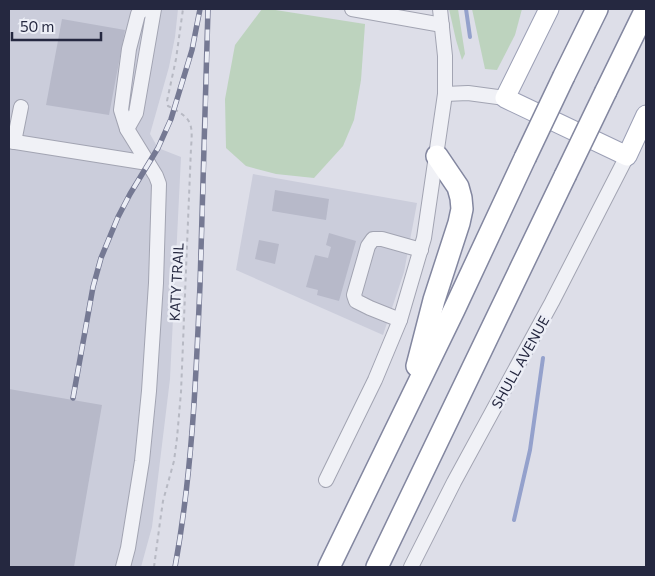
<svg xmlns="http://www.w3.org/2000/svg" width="655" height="576" font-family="Commissioner,sans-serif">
	<rect width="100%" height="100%" fill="#dddee8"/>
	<g fill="#cbcddb">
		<polygon points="9,9 178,9 175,37 169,67 150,134 158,148 181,157 170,379 152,527 141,567 9,567"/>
		<polygon points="253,174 417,203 404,272 383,335 236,270"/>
	</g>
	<g fill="#bdd3be">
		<polygon points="262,9 269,9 365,24 361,80 354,120 343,146 314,178 276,174 246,166 226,148 225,99 235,45"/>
		<polygon points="449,9 458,9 465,54 462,60 456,40"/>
		<polygon points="472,9 522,9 515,35 497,70 485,69"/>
	</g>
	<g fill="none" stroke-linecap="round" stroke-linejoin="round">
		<g stroke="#94a1cc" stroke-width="4">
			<polyline points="466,9 470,37"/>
			<polyline points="514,520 530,450 543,358"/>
		</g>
	</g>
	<g fill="#b7b9c9">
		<polygon points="62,19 125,30 109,115 46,105"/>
		<polygon points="275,190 329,199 326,220 272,211"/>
		<polygon points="329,233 356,241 339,301 317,295 318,290 306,287 315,255 328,258 331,247 326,245"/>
		<polygon points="259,240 279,244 275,264 255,259"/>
		<polygon points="9,389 102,405 74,567 9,567"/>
	</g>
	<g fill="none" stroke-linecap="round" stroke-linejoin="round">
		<g stroke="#a2a4b2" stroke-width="16">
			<g id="minor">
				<polyline points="143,9 138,14 129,49 121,110 127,129 136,113 154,9"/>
				<polyline points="352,9 442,25"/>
				<polyline points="445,94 468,93 505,98"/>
				<polyline points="9,141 148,163"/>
				<polyline points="14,142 21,107"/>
				<polyline points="400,320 370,308 356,301 354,295 368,246 373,239 382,239 421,250"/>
				<polyline points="326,480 375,380 400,320 424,238 445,94 445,56 440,9"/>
				<polyline points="123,567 128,548 142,461 149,391 156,283 159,184 156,176 127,129"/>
				<polyline points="411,567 454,482 552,302 627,156"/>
			</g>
		</g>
		<g stroke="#9b9fb5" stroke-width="21">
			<polyline id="major" points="549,9 505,98 627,156 646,115"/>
		</g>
		<g stroke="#8387a0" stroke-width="24">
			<g id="highway">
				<polyline points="564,76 597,9"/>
				<polyline points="606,91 646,9"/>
				<polyline points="417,366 434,300 459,223 462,209 461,198 458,187 437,156"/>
				<polyline points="329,567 454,310 525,158"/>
				<polyline points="377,567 565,176"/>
			</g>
		</g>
		<path stroke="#b7b9c3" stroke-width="2" stroke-dasharray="4 4" stroke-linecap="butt" d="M154,567L160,522L163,501L174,461L177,438L181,392L191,148C193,123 192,118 168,106L167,101L176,59L183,9"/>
		<use href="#minor" stroke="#f0f1f6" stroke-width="14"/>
		<use href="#major" stroke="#fff" stroke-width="19"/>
		<use href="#highway" stroke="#fff" stroke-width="21"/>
		<g stroke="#757993" stroke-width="5.5">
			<g id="rail">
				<polyline points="73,398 93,287 101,258 118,217 130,194 158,148 171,119 192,50 200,9"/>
				<path d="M175,567C192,474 196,380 200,285C203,193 206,101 208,9"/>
			</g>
		</g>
		<use href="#rail" stroke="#eceef6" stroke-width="4" stroke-dasharray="11" stroke-linecap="butt"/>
		<g stroke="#8387a0" stroke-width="24" stroke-linecap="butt">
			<g id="highway-bridge">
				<polyline points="525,158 564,76"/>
				<polyline points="565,176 606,91"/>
			</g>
		</g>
		<use href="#highway-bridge" stroke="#fff" stroke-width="21"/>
	</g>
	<g text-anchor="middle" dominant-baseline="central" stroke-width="5" stroke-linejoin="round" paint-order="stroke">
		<g font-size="14" fill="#252840" stroke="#eceef6">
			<text transform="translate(176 282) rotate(-87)">KATY TRAIL</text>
			<text transform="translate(520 362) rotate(-61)">SHULL AVENUE</text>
		</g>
	</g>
	<rect width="655" height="576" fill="none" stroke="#252840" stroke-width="20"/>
	<path d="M12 32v8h89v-8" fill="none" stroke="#252840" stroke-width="2.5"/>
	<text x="20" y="32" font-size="15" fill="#252840" stroke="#eceef6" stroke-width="4" paint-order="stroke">50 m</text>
</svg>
